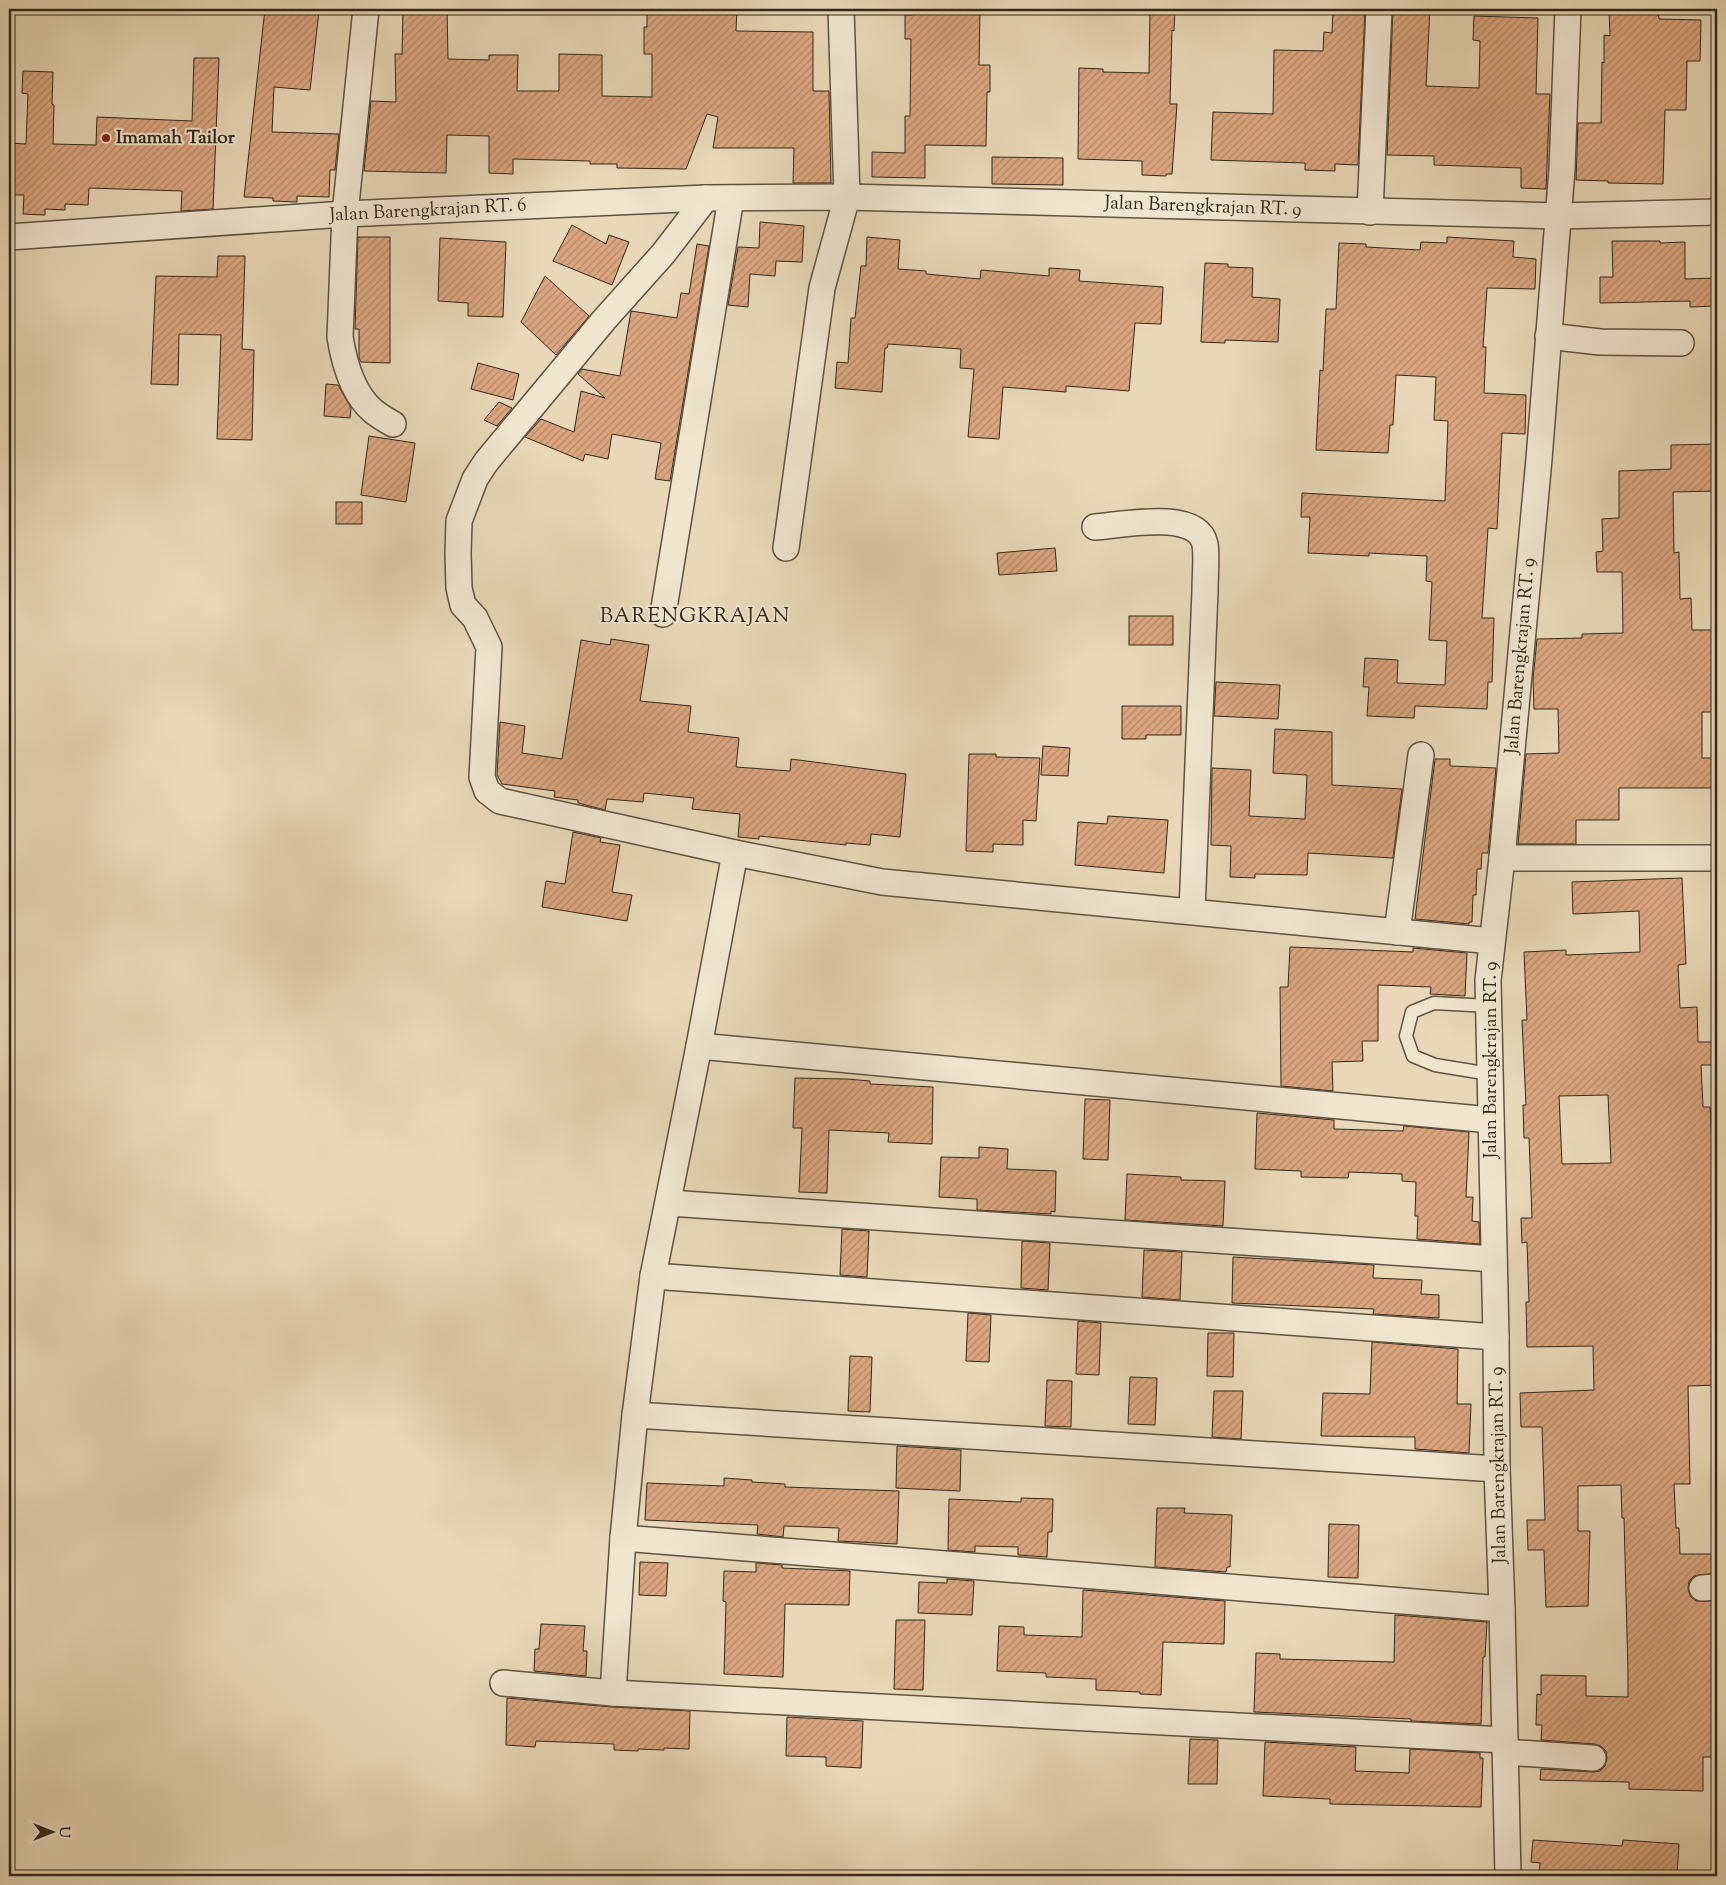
<svg xmlns="http://www.w3.org/2000/svg" width="1726" height="1885" font-family="'Sorts Mill Goudy',serif">
	<defs>
		<pattern id="building-hatch" width="6" height="6" patternUnits="userSpaceOnUse" patternTransform="scale(1.25)"><rect width="6" height="6" fill="#dca780"/><path d="M-1 1l2-2M0 6l6-6M5 7l2-2" fill="none" stroke="#b38868"/></pattern>
	</defs>
	<rect width="100%" height="100%" fill="#e8d8b7"/>
	<filter id="stains"><feTurbulence type="fractalNoise" baseFrequency=".004" numOctaves="4"/><feColorMatrix values="0 0 0 0 .2 0 0 0 0 .09 0 0 0 0 .02 0 0 0 .5 -.17"/></filter>
	<radialGradient id="worn" r=".72"><stop offset=".6" stop-color="#630" stop-opacity="0"/><stop offset="1" stop-color="#630" stop-opacity=".3"/></radialGradient>
	<g fill="url(#building-hatch)" stroke="#312719" fill-rule="evenodd">
		<polygon points="265,9 294,9 319,11 310,90 274,87 272,132 339,134 335,170 330,170 329,197 297,196 297,202 273,201 273,198 244,197"/>
		<polygon points="403,9 447,9 448,59 489,60 489,55 518,55 517,91 559,91 559,54 602,55 602,96 652,97 652,54 644,54 644,27 647,27 647,9 737,9 736,31 813,32 813,91 829,91 831,183 793,183 794,148 713,148 718,117 707,114 686,169 617,168 617,164 590,164 590,161 513,159 513,174 489,173 489,136 447,135 446,173 364,171 371,101 396,102 395,54 402,54"/>
		<polygon points="912,9 980,9 979,65 990,65 990,92 987,92 986,146 925,145 925,178 872,177 872,152 905,153 905,116 910,116 911,39 905,39 905,15 912,15"/>
		<polygon points="1150,9 1175,9 1174,31 1172,30 1170,104 1177,104 1172,174 1166,174 1166,176 1142,175 1142,161 1078,159 1079,68 1103,69 1103,72 1149,73"/>
		<polygon points="1333,9 1365,9 1358,165 1335,164 1335,171 1305,170 1305,163 1211,160 1213,112 1273,114 1274,50 1323,51 1324,32 1332,33"/>
		<polygon points="1393,9 1430,9 1426,86 1479,88 1480,41 1473,40 1474,16 1538,18 1536,94 1550,94 1546,189 1521,188 1521,168 1434,165 1434,156 1387,155"/>
		<polygon points="1609,9 1658,9 1659,19 1701,20 1700,61 1687,61 1686,110 1665,110 1663,184 1608,183 1608,181 1576,180 1578,123 1601,123 1602,62 1604,63 1604,35 1610,36"/>
		<polygon points="194,58 219,58 213,209 181,211 182,191 89,188 88,205 65,204 65,210 45,209 45,215 23,214 24,195 9,195 9,143 26,144 28,94 22,93 23,71 53,72 52,104 54,105 53,144 96,145 97,117 192,121"/>
		<polygon points="992,157 1063,158 1063,185 992,184"/>
		<polygon points="760,222 804,226 802,262 776,261 775,276 750,274 748,307 728,305 738,247 759,248"/>
		<polygon points="572,225 606,244 609,235 629,242 612,285 553,261"/>
		<polygon points="358,237 390,237 390,363 361,362 359,358 359,329 355,329"/>
		<polygon points="867,237 900,240 898,269 926,271 926,274 980,279 981,270 1049,276 1049,268 1080,270 1079,281 1163,287 1161,324 1135,323 1129,391 1066,386 1066,392 1003,387 999,439 968,437 974,369 960,368 961,349 888,344 887,348 885,348 882,392 835,388 837,362 848,363 851,318 855,318 861,266 866,266"/>
		<polygon points="1447,237 1514,241 1513,257 1536,259 1535,289 1487,288 1483,347 1486,347 1484,393 1526,395 1525,434 1502,433 1497,529 1488,528 1482,618 1494,618 1492,682 1488,682 1487,709 1415,706 1414,718 1367,716 1369,687 1363,687 1365,658 1398,660 1397,683 1445,685 1447,641 1429,640 1432,582 1426,581 1427,556 1369,553 1369,556 1308,553 1310,517 1301,517 1302,493 1445,501 1448,421 1434,420 1436,377 1396,375 1393,425 1390,425 1388,453 1316,450 1320,370 1323,371 1326,309 1336,309 1339,243 1366,244 1366,247 1420,250 1421,242 1447,243"/>
		<polygon points="440,238 506,242 503,317 468,316 468,303 438,301"/>
		<polygon points="1612,241 1660,241 1660,243 1685,242 1685,279 1716,278 1716,306 1690,307 1690,301 1600,303 1600,277 1613,277"/>
		<polygon points="697,244 709,246 670,481 655,479 661,443 612,434 608,459 585,454 583,461 525,437 541,419 574,432 581,391 605,398 578,374 582,369 620,376 631,311 677,318 681,293 689,294"/>
		<polygon points="218,256 245,256 242,349 254,350 252,440 217,439 221,335 179,334 178,385 151,384 156,276 217,277"/>
		<polygon points="1205,263 1228,264 1228,267 1253,268 1252,297 1280,299 1278,342 1225,340 1225,343 1201,342"/>
		<polygon points="545,276 589,316 556,355 521,322"/>
		<polygon points="478,363 519,374 513,400 471,389"/>
		<polygon points="326,384 338,385 351,408 350,418 324,416"/>
		<polygon points="499,402 512,408 497,426 484,420"/>
		<polygon points="369,436 415,443 406,502 361,495"/>
		<polygon points="1717,444 1717,491 1673,492 1674,553 1679,552 1680,599 1691,598 1692,630 1717,630 1717,712 1702,712 1702,758 1717,758 1717,788 1619,788 1619,820 1576,820 1576,844 1518,844 1526,754 1559,753 1558,709 1534,709 1533,679 1537,639 1582,638 1582,634 1623,633 1622,572 1597,572 1596,552 1603,551 1602,519 1619,518 1619,471 1671,469 1671,445"/>
		<rect x="336" y="502" width="26" height="22"/>
		<polygon points="1055,548 1057,571 999,575 997,553"/>
		<rect x="1129" y="616" width="44" height="29"/>
		<polygon points="611,639 649,645 640,701 691,706 688,732 739,738 736,767 790,771 791,759 906,774 900,837 871,834 870,845 846,843 846,845 759,836 759,839 738,837 740,814 692,809 694,798 644,793 643,802 607,799 605,810 578,803 578,800 554,797 555,791 502,784 497,775 500,722 525,726 522,753 562,759 581,640 610,645"/>
		<polygon points="1216,682 1280,685 1278,719 1214,716"/>
		<polygon points="1122,706 1181,706 1181,735 1146,735 1146,739 1122,739"/>
		<polygon points="1275,729 1332,732 1332,785 1402,789 1393,858 1308,853 1307,875 1255,874 1255,878 1230,877 1231,846 1211,845 1212,768 1251,770 1249,816 1305,819 1307,775 1273,773"/>
		<polygon points="1043,746 1070,748 1068,776 1041,775"/>
		<polygon points="969,754 996,754 996,757 1040,758 1036,821 1023,820 1023,845 993,844 993,852 966,851"/>
		<polygon points="1435,759 1450,759 1450,766 1496,768 1488,853 1482,853 1481,869 1477,869 1476,895 1473,895 1472,922 1469,922 1469,924 1415,919"/>
		<polygon points="1108,816 1168,820 1164,873 1075,865 1078,822 1107,824"/>
		<polygon points="573,832 601,838 600,842 620,845 612,892 632,895 627,921 542,907 546,881 565,884"/>
		<path d="M1682,878L1686,964L1678,965L1680,1008L1697,1007L1698,1042H1714L1715,1065H1701L1703,1107H1710L1714,1178H1717V1385L1688,1386L1690,1484H1674L1676,1528H1679L1680,1554H1717V1573L1694,1576L1689,1581L1688,1588L1690,1596L1696,1601H1717V1757H1703V1791L1629,1789V1782L1540,1780L1541,1769L1593,1772L1600,1771L1605,1766L1607,1758L1606,1751L1601,1746L1594,1744L1541,1740L1542,1725H1536L1537,1694L1541,1695V1675L1586,1676V1696L1628,1697V1672L1624,1518H1622L1621,1485L1578,1486V1531H1590L1588,1606L1546,1607L1544,1550H1528L1527,1520H1545L1542,1427H1521L1520,1393L1594,1390L1593,1346L1527,1347L1526,1302H1529L1527,1242L1522,1243L1521,1218H1532L1529,1138H1524L1523,1105H1526L1522,1020H1527L1524,952L1566,950V955L1640,952L1639,911L1573,914L1572,882ZM1608,1095L1611,1163L1562,1164L1559,1096Z"/>
		<polygon points="1290,947 1413,952 1413,948 1467,953 1465,996 1430,994 1431,987 1378,985 1378,1041 1362,1041 1363,1061 1332,1062 1333,1091 1281,1086 1280,987 1288,987"/>
		<polygon points="795,1078 847,1079 870,1081 870,1084 933,1087 932,1144 888,1142 889,1133 829,1130 827,1193 799,1192 802,1128 793,1128"/>
		<polygon points="1085,1099 1110,1100 1108,1160 1083,1159"/>
		<polygon points="1257,1113 1334,1120 1334,1129 1403,1131 1404,1126 1469,1132 1466,1197 1473,1197 1472,1221 1479,1222 1480,1244 1417,1239 1418,1216 1415,1216 1416,1182 1402,1181 1402,1174 1349,1172 1348,1178 1301,1177 1301,1171 1255,1169"/>
		<polygon points="979,1147 1008,1149 1007,1169 1056,1171 1055,1212 1051,1211 1051,1214 977,1210 977,1199 939,1197 941,1157 979,1158"/>
		<polygon points="1127,1174 1181,1177 1181,1180 1225,1181 1223,1226 1125,1220"/>
		<polygon points="842,1229 869,1231 867,1277 840,1275"/>
		<polygon points="1022,1241 1050,1243 1048,1290 1021,1288"/>
		<polygon points="1144,1250 1182,1252 1180,1300 1142,1297"/>
		<polygon points="1233,1257 1374,1265 1373,1278 1422,1280 1421,1294 1439,1295 1439,1318 1373,1314 1374,1309 1232,1303"/>
		<polygon points="968,1313 991,1315 989,1362 966,1361"/>
		<polygon points="1078,1321 1101,1323 1099,1375 1076,1374"/>
		<polygon points="1208,1333 1234,1333 1233,1377 1207,1376"/>
		<polygon points="1372,1342 1458,1349 1457,1404 1471,1404 1469,1453 1415,1449 1415,1437 1321,1436 1323,1393 1370,1394"/>
		<polygon points="850,1356 872,1357 870,1412 848,1411"/>
		<polygon points="1130,1377 1157,1378 1155,1425 1128,1424"/>
		<polygon points="1047,1380 1072,1381 1071,1427 1045,1426"/>
		<polygon points="1214,1391 1243,1391 1241,1439 1212,1437"/>
		<polygon points="897,1446 961,1450 960,1491 896,1488"/>
		<polygon points="724,1478 752,1480 752,1482 785,1484 785,1487 899,1491 897,1544 838,1541 839,1528 784,1526 783,1537 757,1534 758,1525 645,1520 647,1483 724,1486"/>
		<polygon points="1021,1498 1053,1499 1052,1532 1048,1532 1047,1557 1018,1555 1018,1547 975,1546 975,1552 948,1550 949,1499 1021,1502"/>
		<polygon points="1157,1508 1185,1508 1184,1513 1232,1515 1230,1567 1227,1567 1226,1572 1155,1567"/>
		<polygon points="1329,1524 1359,1525 1358,1578 1328,1577"/>
		<polygon points="640,1562 668,1563 666,1596 639,1595"/>
		<polygon points="756,1563 782,1565 782,1568 850,1571 849,1605 785,1604 783,1677 724,1674 726,1602 723,1601 724,1571 756,1572"/>
		<polygon points="947,1579 974,1581 972,1615 918,1613 919,1582 947,1583"/>
		<polygon points="1083,1590 1225,1601 1224,1644 1163,1642 1161,1695 1140,1694 1140,1692 1096,1690 1096,1679 1046,1677 1046,1673 997,1671 999,1626 1024,1627 1024,1635 1082,1637"/>
		<polygon points="1395,1615 1487,1622 1485,1657 1483,1657 1481,1724 1411,1721 1411,1719 1254,1712 1256,1653 1280,1654 1280,1659 1394,1662"/>
		<polygon points="896,1620 925,1620 923,1690 894,1689"/>
		<polygon points="541,1624 585,1626 583,1651 587,1651 586,1676 534,1671 535,1649 539,1649"/>
		<polygon points="507,1698 612,1707 690,1711 689,1749 664,1748 664,1750 638,1749 638,1751 614,1750 614,1744 536,1741 535,1747 506,1745"/>
		<polygon points="787,1717 863,1721 861,1768 826,1766 826,1757 786,1756"/>
		<polygon points="1190,1739 1218,1740 1217,1784 1188,1784"/>
		<polygon points="1265,1742 1356,1747 1355,1771 1409,1773 1410,1749 1480,1753 1480,1758 1483,1758 1481,1807 1330,1804 1330,1799 1263,1796"/>
		<polygon points="1533,1840 1622,1846 1623,1840 1679,1844 1677,1876 1539,1876 1540,1863 1531,1862"/>
	</g>
	<g fill="none" stroke-linecap="round" stroke-linejoin="round">
		<g stroke="#5f5340" stroke-width="15">
			<polyline id="lane" points="1489,1006 1434,1003 1412,1012 1406,1036 1413,1056 1435,1065 1490,1074"/>
		</g>
		<g stroke="#5f5340" stroke-width="28">
			<g id="street">
				<path d="M366,9L345,214L340,337C344,362 353,394 373,411C379,416 386,420 393,424"/>
				<polyline points="706,198 663,254 604,320 486,462 475,479 459,521 458,554 459,588 463,605 475,618 489,647 482,777 487,791 500,801 735,853 882,882 1492,941"/>
				<polyline points="1370,212 1379,9"/>
				<polyline points="9,237 345,214 706,198 847,197 1559,216 1717,212"/>
				<polyline points="1548,336 1600,342 1681,343"/>
				<path d="M1095,527C1122,525 1197,509 1205,544C1207,557 1205,577 1205,591L1192,911"/>
				<polyline points="786,548 822,288 847,197 841,9"/>
				<polyline points="663,614 731,198"/>
				<polyline points="735,853 699,1046 653,1276 1496,1337"/>
				<polyline points="1502,858 1717,858"/>
				<polyline points="1397,932 1421,755"/>
				<polyline points="699,1046 1491,1120"/>
				<polyline points="669,1203 1494,1259"/>
				<polyline points="653,1276 635,1415 1497,1469"/>
				<polyline points="635,1415 623,1538 1502,1609"/>
				<polyline points="1702,1588 1717,1587"/>
				<polyline points="503,1683 613,1693 1505,1740"/>
				<polyline points="613,1693 623,1538"/>
				<polyline points="1505,1752 1593,1758"/>
				<polyline points="1508,1876 1502,1609 1497,1469 1496,1337 1488,980 1502,858 1539,459 1562,169 1568,9"/>
			</g>
		</g>
		<use href="#lane" stroke="#f0e6d0" stroke-width="12"/>
		<use href="#street" stroke="#f0e6d0" stroke-width="25"/>
	</g>
	<circle fill="#8f2418" stroke="#f0e6d0" stroke-width="2" cx="106" cy="138" r="5"/>
	<g text-anchor="middle" dominant-baseline="central" stroke-width="4" stroke-linejoin="round" paint-order="stroke">
		<g font-size="19" font-weight="bold" fill="#312719" stroke="#f0e6d0" text-anchor="start">
			<text x="116" y="138">Imamah Tailor</text>
		</g>
		<g font-size="19" fill="#312719" stroke="#f0e6d0">
			<text transform="translate(1203 207) rotate(2)">Jalan Barengkrajan RT. 9</text>
			<text transform="translate(428 211) rotate(-3)">Jalan Barengkrajan RT. 6</text>
			<text transform="translate(1521 656) rotate(-85)">Jalan Barengkrajan RT. 9</text>
			<text transform="translate(1491 1060) rotate(-90)">Jalan Barengkrajan RT. 9</text>
			<text transform="translate(1499 1465) rotate(-91)">Jalan Barengkrajan RT. 9</text>
		</g>
		<g font-size="21" letter-spacing="1" fill="#312719" stroke="#f0e6d0">
			<text x="695" y="617">BARENGKRAJAN</text>
		</g>
	</g>
	<rect width="1726" height="1885" fill="none" stroke="#e8d8b7" stroke-width="30"/>
	<rect x="10" y="10" width="1706" height="1865" fill="none" stroke="#312719" stroke-width="2.5"/>
	<rect x="15" y="15" width="1696" height="1855" fill="none" stroke="#312719"/>
	<g transform="translate(52 1832) rotate(90)" stroke="#f0e6d0" stroke-width="4" paint-order="stroke">
	<path d="M0-4L9 19L0 12L-9 19Z" fill="#312719"/>
	<text y="-8" font-size="14" font-weight="bold" text-anchor="middle" fill="#312719">U</text>
	</g>
	<rect width="100%" height="100%" filter="url(#stains)"/>
	<rect width="100%" height="100%" fill="url(#worn)"/>
</svg>
